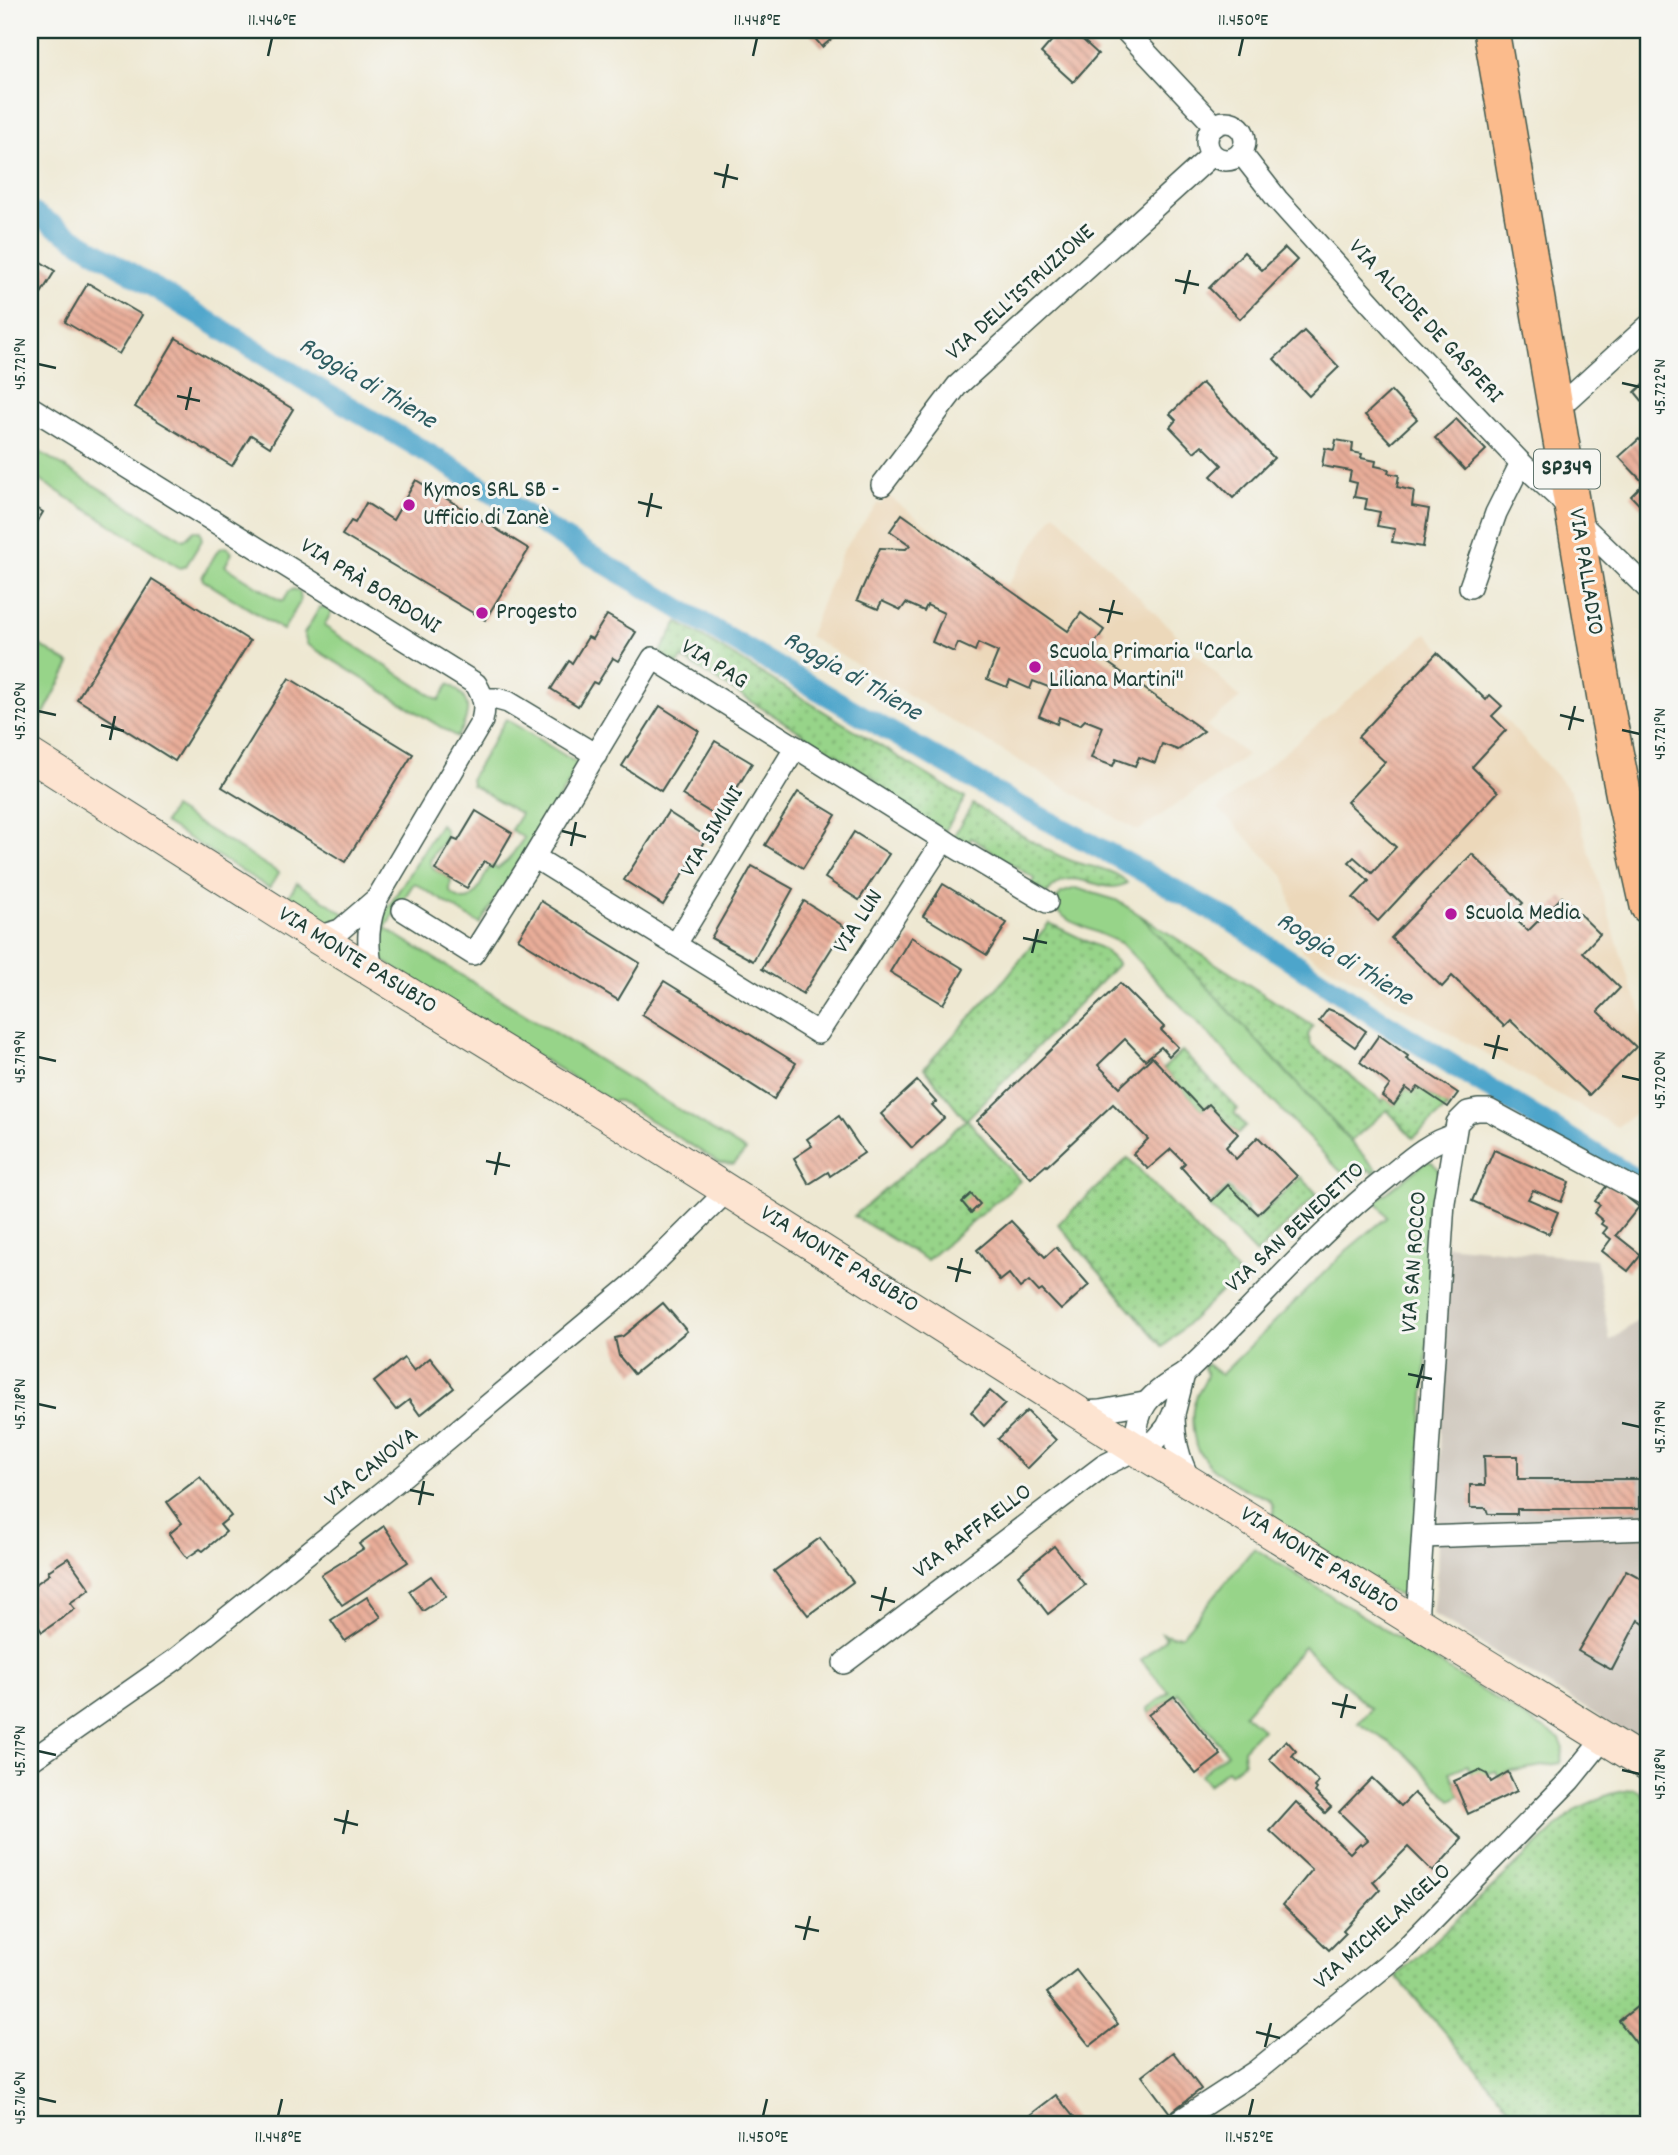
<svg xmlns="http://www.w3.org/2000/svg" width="1678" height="2155" font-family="Dekko,sans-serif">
	<defs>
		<pattern id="park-dots" width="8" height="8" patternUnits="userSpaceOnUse" patternTransform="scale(1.75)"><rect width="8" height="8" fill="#97d489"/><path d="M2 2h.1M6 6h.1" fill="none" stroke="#7bad71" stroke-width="1.8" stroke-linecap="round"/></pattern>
		<pattern id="building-back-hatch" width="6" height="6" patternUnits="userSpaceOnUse" patternTransform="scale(1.75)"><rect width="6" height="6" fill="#e9ad99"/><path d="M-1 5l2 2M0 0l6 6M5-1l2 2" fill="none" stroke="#bc8e7e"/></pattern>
	</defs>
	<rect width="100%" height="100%" fill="#f6f6f2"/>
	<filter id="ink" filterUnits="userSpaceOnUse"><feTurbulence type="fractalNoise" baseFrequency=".0143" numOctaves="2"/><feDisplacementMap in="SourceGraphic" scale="14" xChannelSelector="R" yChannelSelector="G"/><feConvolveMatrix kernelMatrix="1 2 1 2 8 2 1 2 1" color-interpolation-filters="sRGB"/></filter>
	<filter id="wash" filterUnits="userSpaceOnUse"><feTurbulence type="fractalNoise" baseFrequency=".00686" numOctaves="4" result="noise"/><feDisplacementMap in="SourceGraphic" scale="28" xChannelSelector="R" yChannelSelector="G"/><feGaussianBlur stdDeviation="1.57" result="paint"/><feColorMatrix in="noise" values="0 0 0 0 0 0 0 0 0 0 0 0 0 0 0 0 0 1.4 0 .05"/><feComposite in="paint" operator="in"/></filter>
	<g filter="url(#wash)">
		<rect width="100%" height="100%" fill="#eee8d2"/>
		<g fill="#ecd8ba">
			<polygon points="887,495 1007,585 1055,513 1240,698 1206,726 1248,755 1138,831 809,636 842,552 878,503 881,504"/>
			<polygon points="1427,633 1571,792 1631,987 1648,1023 1648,1104 1617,1127 1302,951 1285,877 1218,808"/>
		</g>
		<polygon fill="#cbc3b8" points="1445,1245 1596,1259 1610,1341 1648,1313 1648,1747 1433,1614 1437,1581"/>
		<g fill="#97d489" stroke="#5b885e" stroke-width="2">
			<polygon points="30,446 184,540 193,531 200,531 202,540 186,566 180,568 30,474"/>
			<polygon points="224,547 228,548 232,553 225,566 276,598 283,601 289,591 294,589 300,592 300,602 283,630 203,580 202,577 218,550"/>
			<path d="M320,607L329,609L331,613L324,626L439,700L449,684C474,700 470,715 457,737L307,644L304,634Z"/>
			<polygon points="30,639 70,664 30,740"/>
			<path d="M506,719L580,765L480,924L414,883L385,928L746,1151L734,1164L720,1163L619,1101H611L380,959L378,924L440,824C458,840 431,847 430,863L435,870L451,879L450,892C473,914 479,885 489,868L493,866L497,869L508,860L524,838L511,830L521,814L472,785L471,778Z"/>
			<polygon points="173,808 279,873 269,888 164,823"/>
			<polygon points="297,883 348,916 329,925 287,899"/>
			<polygon points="1076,888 1116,900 1140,915 1377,1170 1373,1173 1369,1169 1356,1181 1339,1170 1121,943 1070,921 1051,907 1061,893"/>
			<path d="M1426,1162H1432L1439,1171L1411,1592L1397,1595L1272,1520C1274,1513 1275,1505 1269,1500C1263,1495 1255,1494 1249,1491C1222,1478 1196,1462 1193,1430C1192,1420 1192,1407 1196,1398C1199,1389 1206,1383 1207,1374L1203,1367L1207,1364L1221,1375L1347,1250L1387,1217L1376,1201Z"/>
			<polygon points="1254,1548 1560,1739 1564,1749 1560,1763 1508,1772 1499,1777 1496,1771 1487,1774 1472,1774 1467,1765 1450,1772 1460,1795 1451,1800 1403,1751 1358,1723 1371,1709 1304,1647 1244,1714 1262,1729 1243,1749 1244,1762 1230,1773 1227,1770 1208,1785 1200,1775 1227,1753 1178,1693 1150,1714 1147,1709 1169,1692 1141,1660 1166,1638 1162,1633 1171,1636 1182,1635"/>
		</g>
		<g fill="url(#park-dots)" stroke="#5b885e" stroke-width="2">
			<polygon points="678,622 965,798 945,831 872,786 875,779 696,667 682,658 678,665 660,653"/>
			<path d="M973,804C1006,824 1041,851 1078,863C1095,868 1115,869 1127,883C1101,899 1073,859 1047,894L1032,885L1035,879L971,838L967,845L953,837Z"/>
			<polygon points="1140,915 1313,1026 1308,1035 1311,1045 1382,1101 1385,1098 1394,1105 1406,1088 1413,1093 1418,1087 1448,1107 1413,1138 1387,1110 1351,1141"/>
			<polygon points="1049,923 1103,949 1118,964 967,1119 1020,1181 927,1260 854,1216 966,1120 924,1068 1005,979"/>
			<polygon points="1182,1051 1238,1109 1234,1113 1246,1126 1238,1134 1209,1104 1202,1110 1163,1069"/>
			<polygon points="1128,1158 1239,1275 1163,1347 1058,1224"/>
			<polygon points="1301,1177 1317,1194 1256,1254 1209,1206 1228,1188 1248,1209 1246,1211 1254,1221"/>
			<polygon points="1635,1789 1648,1797 1648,1998 1619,2021 1639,2047 1648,2041 1648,2125 1524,2125 1396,1976 1576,1809 1610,1794"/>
		</g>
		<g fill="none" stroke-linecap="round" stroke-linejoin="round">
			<polyline stroke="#4ea5cb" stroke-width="21" points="30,211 304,380 448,465 584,551 730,639 1005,798 1120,859 1231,921 1385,1023 1637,1180"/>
		</g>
		<g id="blocks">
			<g fill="url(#building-back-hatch)">
				<polygon points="808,30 842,30 822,47"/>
				<polygon points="1061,30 1072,30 1098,54 1073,82 1041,53"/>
				<polygon points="1285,248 1297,260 1240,319 1209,288 1244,252 1262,270"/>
				<polygon points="30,255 55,271 30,311"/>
				<polygon points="88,283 142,315 119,354 65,322"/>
				<polygon points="1304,331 1339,367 1309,396 1274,359"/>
				<polygon points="176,338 293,409 270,447 251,435 232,466 135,407"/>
				<polygon points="1648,380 1648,408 1635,392"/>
				<polygon points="1202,383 1274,458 1233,498 1211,476 1222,465 1202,445 1194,452 1170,427 1176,420 1170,414"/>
				<polygon points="1391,391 1417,419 1391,443 1365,415"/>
				<polygon points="1456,419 1486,450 1465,470 1435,438"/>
				<polygon points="1639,439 1648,448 1648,514 1631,496 1644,483 1619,457"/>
				<polygon points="1336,440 1353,443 1352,452 1362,454 1361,458 1376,461 1375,466 1389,469 1388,473 1399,475 1397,487 1414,491 1412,506 1429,509 1423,547 1392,542 1395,529 1377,526 1380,512 1365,509 1367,499 1354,497 1357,483 1349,481 1351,471 1322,466 1325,448 1334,450"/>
				<polygon points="416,480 529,549 485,620 342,535 351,521 355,523 366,503 393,520"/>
				<polygon points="30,504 43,512 30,534"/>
				<polygon points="902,514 1068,631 1081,613 1104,630 1090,650 1204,731 1178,750 1162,744 1155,763 1139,757 1135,766 1116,759 1113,766 1091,758 1103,727 1085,720 1080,725 1059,717 1057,724 1039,716 1051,688 1033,681 1030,689 1010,680 1007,687 987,679 998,652 978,643 975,651 958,643 954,652 932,642 944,613 927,605 924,611 906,603 901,610 882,601 878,609 857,600 880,548 906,549 910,545 890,531"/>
				<polygon points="152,579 250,641 175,761 77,699"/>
				<polygon points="607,615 636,632 618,661 613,658 597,684 593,682 578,706 551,689 569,661 572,663 588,637 592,639"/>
				<polygon points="1437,653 1486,700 1490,695 1502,706 1492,716 1506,730 1472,767 1498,792 1378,921 1353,898 1369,881 1349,862 1354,857 1372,873 1396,847 1347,802 1385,762 1358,737"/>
				<polygon points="289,678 413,754 345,862 222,787"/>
				<polygon points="660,706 699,731 661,791 622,766"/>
				<polygon points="715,741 752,763 719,818 682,795"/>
				<polygon points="798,792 836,815 803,868 765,845"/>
				<polygon points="476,811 512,833 493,866 484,861 467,888 435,870 453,839 458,841"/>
				<polygon points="668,812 707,837 663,905 624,880"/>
				<polygon points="854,832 889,854 859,900 825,878"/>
				<polygon points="1472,854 1523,903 1511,915 1528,931 1562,897 1600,934 1583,952 1620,988 1598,1011 1636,1047 1589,1095 1510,1020 1504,1026 1452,976 1442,987 1391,938"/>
				<polygon points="752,866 793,889 753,961 711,938"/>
				<polygon points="943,884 1007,923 987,955 923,916"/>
				<polygon points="541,901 640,963 618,1000 518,939"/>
				<polygon points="804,901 845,927 803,994 762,969"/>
				<polygon points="911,937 964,969 943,1004 890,972"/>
				<polygon points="664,981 796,1063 774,1099 642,1015"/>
				<polygon points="1120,983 1164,1027 1161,1030 1178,1047 1169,1056 1161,1047 1145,1060 1125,1039 1098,1065 1120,1087 1152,1057 1202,1110 1209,1104 1238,1134 1226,1147 1236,1159 1258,1137 1297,1176 1258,1214 1228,1185 1212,1201 1181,1167 1185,1163 1171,1149 1148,1169 1133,1154 1148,1139 1113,1104 1047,1166 1046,1165 1031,1178 977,1121"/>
				<polygon points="1328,1009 1343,1015 1366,1031 1355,1047 1319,1021"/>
				<polygon points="1379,1035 1408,1056 1406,1059 1458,1093 1448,1107 1418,1087 1413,1093 1406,1088 1394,1105 1382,1096 1390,1085 1360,1062"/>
				<polygon points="917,1081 936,1102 932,1105 944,1118 912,1148 881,1114"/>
				<polygon points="839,1116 864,1153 830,1176 828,1172 809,1184 794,1158 812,1146 807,1139"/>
				<polygon points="1494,1150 1569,1182 1561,1202 1533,1190 1528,1199 1558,1212 1549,1234 1472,1201"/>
				<polygon points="1609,1183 1639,1207 1616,1235 1641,1255 1628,1271 1602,1251 1611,1239 1603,1233 1607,1228 1601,1224 1603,1221 1594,1213 1600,1205 1595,1201"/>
				<polygon points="971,1194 980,1204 971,1213 962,1202"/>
				<polygon points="1011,1221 1045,1257 1056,1247 1089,1285 1061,1310 1042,1290 1039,1292 1029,1281 1020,1288 1009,1274 1000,1281 977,1250"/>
				<polygon points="663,1303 687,1331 634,1374 619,1356 615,1338 623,1336"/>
				<polygon points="404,1358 414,1371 430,1358 454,1388 420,1415 409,1400 396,1410 374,1382"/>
				<polygon points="990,1391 1005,1404 984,1426 971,1412"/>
				<polygon points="1027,1411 1056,1440 1027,1469 998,1439"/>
				<polygon points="1484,1456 1518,1456 1518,1479 1639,1479 1639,1509 1517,1509 1517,1514 1488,1514 1486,1508 1470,1508 1470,1485 1485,1485"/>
				<polygon points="200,1477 231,1516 220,1525 226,1532 203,1551 200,1549 187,1558 169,1534 182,1523 167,1502"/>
				<polygon points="384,1526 408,1562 342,1605 321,1575 363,1549 359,1544"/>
				<polygon points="820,1538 853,1582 808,1615 774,1571"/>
				<polygon points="1054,1546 1085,1585 1048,1614 1018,1575"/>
				<polygon points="68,1558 90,1589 70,1603 75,1609 42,1632 35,1621 30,1625 30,1588 50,1574 48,1571"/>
				<polygon points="1626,1570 1648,1582 1648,1627 1638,1620 1612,1670 1578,1651"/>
				<polygon points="431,1576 446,1596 423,1611 409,1591"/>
				<polygon points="367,1597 381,1617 345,1641 331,1620"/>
				<polygon points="1174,1696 1221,1755 1196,1774 1148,1715"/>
				<polygon points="1286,1740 1296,1751 1292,1756 1319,1782 1315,1787 1317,1789 1315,1792 1331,1807 1325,1813 1269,1759"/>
				<polygon points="1479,1770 1487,1774 1491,1782 1508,1772 1517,1791 1468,1814 1454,1781"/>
				<polygon points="1372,1778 1401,1806 1414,1793 1462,1839 1433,1872 1408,1847 1373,1882 1380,1890 1343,1930 1346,1933 1329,1950 1283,1905 1312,1870 1270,1831 1296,1802 1350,1853 1360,1843 1362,1845 1368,1840 1339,1812"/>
				<polygon points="1076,1970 1118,2024 1090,2046 1047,1993"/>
				<polygon points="1648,1998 1648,2041 1640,2048 1619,2021"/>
				<polygon points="1173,2052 1201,2089 1170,2113 1142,2076"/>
				<polygon points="1056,2095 1080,2125 1017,2125"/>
			</g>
		</g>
	</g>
	<g filter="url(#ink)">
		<use href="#blocks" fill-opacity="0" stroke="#3e574c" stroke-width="2"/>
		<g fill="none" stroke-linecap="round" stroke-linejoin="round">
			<g stroke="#3e574c" stroke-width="24">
				<g id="minor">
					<polyline points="1125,30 1215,126"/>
					<circle cx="1226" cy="141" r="19"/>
					<polyline points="1241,153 1277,199 1403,339 1521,463 1559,498 1577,520 1648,589"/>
					<path d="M30,407L476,684C484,698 486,705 482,721L378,897C367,923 367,944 372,971"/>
					<polyline points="1556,410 1648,326"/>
					<polyline points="882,485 957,386 1212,155"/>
					<polyline points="1470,587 1496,513 1521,463"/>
					<polyline points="484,699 497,699 508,702 596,755"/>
					<polyline points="944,840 818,1033 534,857 653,658 944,840 950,844 1047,902"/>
					<polyline points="403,910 473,954 534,857"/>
					<polyline points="316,937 340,930 375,900"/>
					<polyline points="676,944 796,747"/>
					<path d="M1184,1374C1253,1310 1313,1236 1387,1178C1408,1161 1428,1142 1454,1135"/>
					<polyline points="1080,1412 1100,1411 1144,1403"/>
					<path d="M1174,1412C1174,1439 1178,1457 1190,1481"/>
					<polyline points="1423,1537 1648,1529"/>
					<polyline points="1417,1622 1444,1202 1457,1123 1468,1112 1478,1110 1489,1110 1648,1196"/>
					<path d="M844,1663L1103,1466L1157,1439L1167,1427L1175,1410L1184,1374C1150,1395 1134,1405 1136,1449"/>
					<polyline points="30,1761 176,1659 402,1477 632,1285 728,1190"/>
					<polyline points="1173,2125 1256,2071 1400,1954 1570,1780 1604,1738"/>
				</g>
			</g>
			<g stroke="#3e574c" stroke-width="34">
				<polyline id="secondary" points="30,755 316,937 611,1117 1136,1449 1648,1765"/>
			</g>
			<g stroke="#3e574c" stroke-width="38">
				<polyline id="primary" points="1491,30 1606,705 1624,797 1648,906"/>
			</g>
			<use href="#minor" stroke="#fff" stroke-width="21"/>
			<use href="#secondary" stroke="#fde4d1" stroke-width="32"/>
			<use href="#primary" stroke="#fbbb8c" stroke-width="35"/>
		</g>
	</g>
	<path fill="none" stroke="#1f3d34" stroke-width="2.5" d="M268,56L272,38M753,56L757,38M1239,56L1243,38M714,173L738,179M723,188L728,164M1175,280L1199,285M1184,294L1190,270M38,364L56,368M1622,383L1640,387M177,396L200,401M186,410L191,387M638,502L662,508M647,517L652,493M1099,609L1123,614M1108,623L1114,600M38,711L56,715M1560,715L1584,721M101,725L124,731M1569,730L1575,706M1622,730L1640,734M110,740L115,716M562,831L586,837M571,846L576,822M1023,938L1047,943M1032,953L1038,929M1484,1044L1508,1050M38,1057L56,1061M1493,1059L1499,1035M1622,1076L1640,1080M486,1161L510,1166M495,1175L500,1152M947,1267L971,1273M956,1282L962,1258M1408,1374L1432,1379M1417,1388L1423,1364M38,1404L56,1408M1622,1423L1640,1427M410,1490L434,1495M419,1505L424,1481M871,1596L895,1602M880,1611L886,1587M1332,1703L1356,1708M1341,1718L1347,1694M38,1751L56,1755M1622,1770L1640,1774M334,1819L358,1825M343,1834L348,1810M795,1926L819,1931M804,1940L810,1916M1256,2032L1280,2038M1265,2047L1271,2023M38,2098L56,2102M278,2116L282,2099M763,2116L767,2099M1249,2116L1253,2099"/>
	<g fill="#b5179e" stroke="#f6f6f2" stroke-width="2.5">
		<circle cx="409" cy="505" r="7"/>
		<circle cx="482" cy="613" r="7"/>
		<circle cx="1035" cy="667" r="7"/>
		<circle cx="1451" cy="914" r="7"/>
	</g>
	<g text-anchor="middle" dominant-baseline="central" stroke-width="6" stroke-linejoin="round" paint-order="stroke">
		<rect fill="#f6f6f2" stroke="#60746d" stroke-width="2" x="1534" y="449.5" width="66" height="39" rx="5"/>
		<g font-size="23" font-weight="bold" fill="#1f3d34">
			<text x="1567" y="469">SP349</text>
		</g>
		<g font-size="24" fill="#1f3d34" stroke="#f6f6f2">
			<text transform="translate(1021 293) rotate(-42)">VIA DELL'ISTRUZIONE</text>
			<text transform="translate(1425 322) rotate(47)">VIA ALCIDE DE GASPERI</text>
			<text transform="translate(1585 572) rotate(81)">VIA PALLADIO</text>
			<text transform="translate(370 587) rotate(32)">VIA PRÀ BORDONI</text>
			<text transform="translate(714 665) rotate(32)">VIA PAG</text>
			<text transform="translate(713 832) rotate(-59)">VIA SIMUNI</text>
			<text transform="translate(859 922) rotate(-57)">VIA LUN</text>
			<text transform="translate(357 961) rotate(32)">VIA MONTE PASUBIO</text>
			<text transform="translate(1296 1228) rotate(-43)">VIA SAN BENEDETTO</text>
			<text transform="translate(839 1260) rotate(32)">VIA MONTE PASUBIO</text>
			<text transform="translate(1415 1262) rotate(-86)">VIA SAN ROCCO</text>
			<text transform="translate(372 1468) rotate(-39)">VIA CANOVA</text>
			<text transform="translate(973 1532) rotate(-37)">VIA RAFFAELLO</text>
			<text transform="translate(1319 1561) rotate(32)">VIA MONTE PASUBIO</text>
			<text transform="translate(1383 1927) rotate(-42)">VIA MICHELANGELO</text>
		</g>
		<g font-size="24" fill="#1f3d34" stroke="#f6f6f2" text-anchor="start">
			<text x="423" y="491">Kymos SRL SB -<tspan x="423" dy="28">Ufficio di Zanè</tspan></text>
			<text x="496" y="613">Progesto</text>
			<text x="1049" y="653">Scuola Primaria "Carla<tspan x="1049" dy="28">Liliana Martini"</tspan></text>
			<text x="1465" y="914">Scuola Media</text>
		</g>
		<g font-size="26" font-style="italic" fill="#2d5c61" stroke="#f6f6f2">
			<text transform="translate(367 384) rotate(31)">Roggia di Thiene</text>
			<text transform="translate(852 677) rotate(30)">Roggia di Thiene</text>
			<text transform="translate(1344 960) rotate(32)">Roggia di Thiene</text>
		</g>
	</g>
	<rect width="1678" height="2155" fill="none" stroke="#f6f6f2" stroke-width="77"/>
	<rect x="38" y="38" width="1602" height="2078" fill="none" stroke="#1f3d34" stroke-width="2.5"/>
	<g font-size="18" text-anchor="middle" fill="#1f3d34">
		<text x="272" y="25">11.446°E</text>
		<text x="757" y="25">11.448°E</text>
		<text x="1243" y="25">11.450°E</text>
		<text transform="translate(19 364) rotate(-90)" y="6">45.721°N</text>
		<text transform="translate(1659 387) rotate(-90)" y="6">45.722°N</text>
		<text transform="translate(19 711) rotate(-90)" y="6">45.720°N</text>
		<text transform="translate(1659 734) rotate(-90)" y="6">45.721°N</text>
		<text transform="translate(19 1057) rotate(-90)" y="6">45.719°N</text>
		<text transform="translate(1659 1080) rotate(-90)" y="6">45.720°N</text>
		<text transform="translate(19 1404) rotate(-90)" y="6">45.718°N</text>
		<text transform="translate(1659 1427) rotate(-90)" y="6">45.719°N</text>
		<text transform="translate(19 1751) rotate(-90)" y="6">45.717°N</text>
		<text transform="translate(1659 1774) rotate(-90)" y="6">45.718°N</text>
		<text transform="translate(19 2098) rotate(-90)" y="6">45.716°N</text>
		<text x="278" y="2142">11.448°E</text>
		<text x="763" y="2142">11.450°E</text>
		<text x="1249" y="2142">11.452°E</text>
	</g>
</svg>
